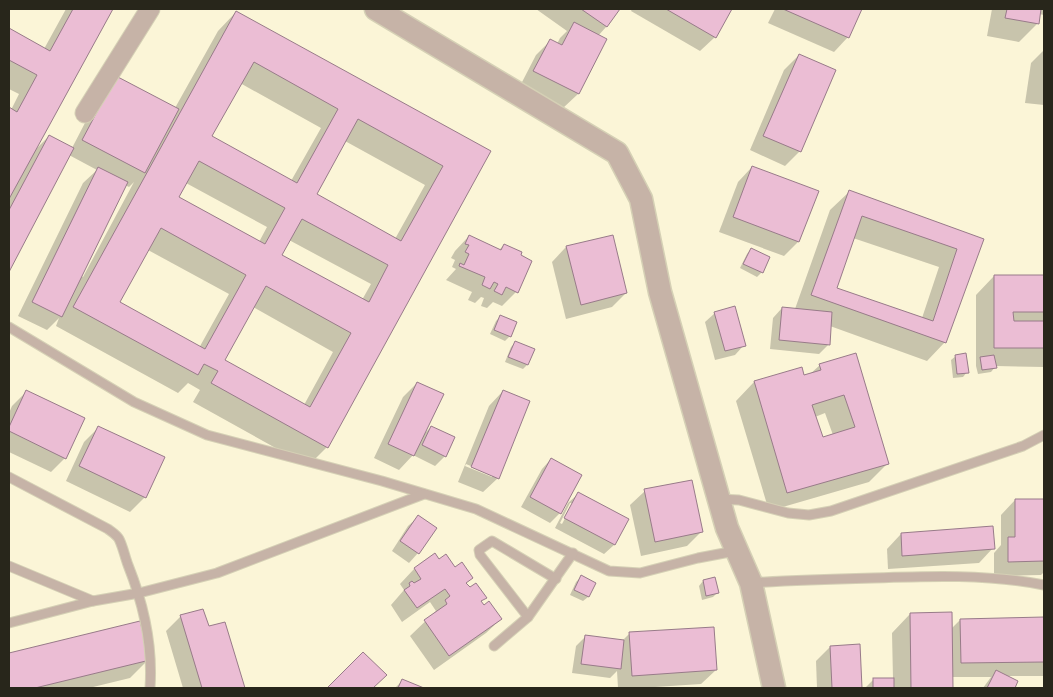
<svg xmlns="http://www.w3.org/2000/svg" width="1053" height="697" font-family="Mulish,sans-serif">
	<rect width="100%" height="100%" fill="#fbf5d7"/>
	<g fill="#0003" fill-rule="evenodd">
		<path d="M66,9H112L35,150L49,136L72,148L101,92L175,108L218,31L236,12L490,151L327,447L308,466L193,402L200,390L188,383L178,393L56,326L59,318L47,330L18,316L83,183L97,170L69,155L9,269V108L11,110L19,94L9,89V29L44,49ZM240,83L321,128L291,181L211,137ZM345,141L425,185L395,239L315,194ZM134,182L83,277L81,276L125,185L129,187ZM186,183L267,227L259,242L178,198ZM289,240L371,284L362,300L281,255ZM148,250L229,294L199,348L119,303ZM253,307L333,352L304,405L223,361Z"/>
		<polygon points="536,9 619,9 606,27 598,36 606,40 578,94 563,108 520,86 536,55 550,41 557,44 560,38 567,31"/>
		<polygon points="632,9 731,9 715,37 700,51 631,11"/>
		<polygon points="775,9 861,9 848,37 834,52 768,23"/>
		<polygon points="992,9 1044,9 1044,15 1039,14 1038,23 1019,42 987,36"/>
		<polygon points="1044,50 1044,105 1025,103 1031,63"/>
		<polygon points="799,55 800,151 785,166 750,150 784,70"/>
		<polygon points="752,167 798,242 784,256 719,232 738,182"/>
		<path d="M849,192L982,240L945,342L927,361L830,326L828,345L819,354L770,349L773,318L782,308L795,309L830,210ZM853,238L939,267L922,318L836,289Z"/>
		<polygon points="469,236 499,250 504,245 516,292 502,306 493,302 487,308 481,306 484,298 481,297 475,303 468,300 472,292 446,280 456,269 452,267 455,260 451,258 455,251"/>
		<polygon points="612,236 626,293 612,307 566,319 552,262 566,247"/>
		<polygon points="751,249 769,258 762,272 757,277 740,268 747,254"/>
		<polygon points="994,276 1044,277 1044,367 996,366 991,372 978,374 976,366 976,295"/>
		<polygon points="715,313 744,345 735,355 715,360 705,322"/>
		<polygon points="501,316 510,336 505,341 490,334 496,321"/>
		<polygon points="516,342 534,350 527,365 523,369 505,362 511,347"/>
		<path d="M855,354L888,463L869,482L769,511L736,401L754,382L801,369L803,377L809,375L820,365ZM825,413L833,435L822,439L815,417Z"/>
		<polygon points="956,356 967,372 963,377 953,378 951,360"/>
		<polygon points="417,383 423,435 431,427 445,456 435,466 413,455 399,470 374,458 403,397"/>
		<polygon points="27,391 65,458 51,472 9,452 9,413 12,406"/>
		<path d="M503,391L498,478L483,492L458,482L489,406ZM466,464L492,475V477L465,466Z"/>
		<polygon points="99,427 145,497 130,512 66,481 84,442"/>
		<polygon points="551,459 560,513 550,523 521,507 542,469"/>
		<polygon points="645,491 701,532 687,546 641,556 630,505"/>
		<path d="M578,494L627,520L614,545L604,554L555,528L568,503ZM570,503H573L562,524L560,523Z"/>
		<polygon points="1015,500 1044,500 1044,572 1041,575 994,576 994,553 1001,545 1001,515"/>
		<polygon points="418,517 418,553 409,563 392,551 408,526"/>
		<polygon points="901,534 993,548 979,563 888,569 887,549"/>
		<polygon points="435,555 439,561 465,584 469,589 485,597 480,602 501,619 486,633 434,670 410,636 436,611 430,602 402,622 391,605 404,590 400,584 414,569"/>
		<polygon points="581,577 594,583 588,597 583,601 570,595 576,582"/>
		<polygon points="714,579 718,592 713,597 702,600 699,586 703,581"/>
		<polygon points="203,610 208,628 224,623 243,688 183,688 166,631 180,617"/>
		<polygon points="910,614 951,629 960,620 1044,619 1044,676 1005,676 1016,682 1013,688 983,688 991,677 952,677 952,688 865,688 874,679 893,679 892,633"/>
		<polygon points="139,622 148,660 130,678 89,688 9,688 9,655"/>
		<polygon points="630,633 716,670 701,684 640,688 618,688 617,671 610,678 572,673 576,646 585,637 622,641"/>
		<polygon points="859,646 861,688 817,688 816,661 830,647"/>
		<polygon points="402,681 421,688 395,688"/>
	</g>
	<g fill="#ebbdd4" stroke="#987b89" fill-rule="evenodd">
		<polygon points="73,9 113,9 9,199 9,107 17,112 37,75 9,60 9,28 50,51"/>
		<polygon points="581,9 620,9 607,27"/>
		<polygon points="666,9 732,9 716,38"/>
		<polygon points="783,9 862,9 849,38"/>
		<polygon points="1007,9 1041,9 1039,24 1005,18"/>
		<path d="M236,11L491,151L328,448L211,383L218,371L204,364L198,375L73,307ZM254,62L338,109L297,183L212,136ZM358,119L443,166L401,241L317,194ZM199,161L285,208L265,244L179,197ZM302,219L388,265L369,302L282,255ZM161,228L246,275L205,349L120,302ZM266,286L351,333L310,407L225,360Z"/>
		<polygon points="574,22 607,39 579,94 533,71 550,39 562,45"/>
		<polygon points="799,54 836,70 801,152 763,136"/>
		<polygon points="116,76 179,109 145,173 82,140"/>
		<polygon points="49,135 74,148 9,272 9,210"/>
		<polygon points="752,166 819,191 799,242 733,217"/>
		<polygon points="98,167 128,182 62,317 32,302"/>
		<path d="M849,190L984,239L946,343L811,295ZM862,216L957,249L933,321L837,288Z"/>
		<polygon points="469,235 501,250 504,244 522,252 521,255 532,261 518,293 506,287 502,295 494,291 498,284 494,282 490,289 482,285 485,277 459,266 460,263 464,265 469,254 465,252 469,245 465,244"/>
		<polygon points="613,235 627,293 581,305 566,246"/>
		<polygon points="751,248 770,257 763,273 743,264"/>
		<polygon points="994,275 1044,275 1044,312 1013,312 1014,321 1044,321 1044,348 994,348"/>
		<polygon points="735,306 746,346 725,351 714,312"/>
		<polygon points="782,307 832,312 830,345 779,340"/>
		<polygon points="500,315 517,322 511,337 494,330"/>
		<polygon points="515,341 535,349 528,365 508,357"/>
		<path d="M856,353L889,464L787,493L754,381L802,367L804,375L821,370L819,364ZM844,395L855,427L823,437L812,405Z"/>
		<polygon points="966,353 969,373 957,374 955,355"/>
		<polygon points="994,355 997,368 982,370 980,357"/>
		<polygon points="417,382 444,394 414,456 388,444"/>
		<polygon points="26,390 85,418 66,459 9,431 9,427"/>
		<polygon points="503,390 530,401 499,479 471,467"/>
		<polygon points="98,426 165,457 146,498 79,466"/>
		<polygon points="431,426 455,437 446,457 422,445"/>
		<polygon points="551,458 582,475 561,514 530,497"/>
		<polygon points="692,480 703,532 655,542 644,489"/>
		<polygon points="578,492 629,519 615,545 564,518"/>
		<polygon points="1015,499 1044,499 1044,561 1008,562 1008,537 1015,537"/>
		<polygon points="418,515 437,528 419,554 400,541"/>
		<polygon points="993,526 995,549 902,556 901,533"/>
		<polygon points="435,553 439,559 446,554 455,567 462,562 473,578 466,583 470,587 476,583 487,598 481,601 484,605 489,601 502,619 449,656 424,620 447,604 445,600 450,596 445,589 417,608 404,590 410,586 409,583 412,581 414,583 421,579 414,568"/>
		<polygon points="581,575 596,583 589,597 574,590"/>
		<polygon points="715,577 719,593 706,596 703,580"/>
		<polygon points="203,609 209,626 225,622 245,688 202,688 180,615"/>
		<polygon points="952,612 953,688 911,688 910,613"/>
		<polygon points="1044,617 1044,662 961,663 960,619"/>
		<polygon points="140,621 150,660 35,688 9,688 9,653"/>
		<polygon points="714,627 717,670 632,676 629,632"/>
		<polygon points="585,635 624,640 621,669 581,664"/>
		<polygon points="860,644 862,688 832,688 830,646"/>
		<polygon points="363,652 387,675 373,688 327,688"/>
		<polygon points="996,670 1018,681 1015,688 987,688"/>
		<rect x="873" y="678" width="21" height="10"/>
		<polygon points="402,679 424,688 398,688"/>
	</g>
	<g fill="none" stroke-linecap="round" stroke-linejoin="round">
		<g stroke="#d5d0b5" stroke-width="11">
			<g id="service">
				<polyline points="9,327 134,402 207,435 382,481 476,509 609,571 640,573 698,558 735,551"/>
				<path d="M9,477L108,529C112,532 117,535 119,539C123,547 125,557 128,565C144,605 153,645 150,688"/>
				<polyline points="719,499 739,500 788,513 809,515 831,511 1023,446 1044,435"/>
				<polyline points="9,566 93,601 139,593 217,573 424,494"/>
				<path d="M751,583C792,580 832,579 873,578C930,576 988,574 1044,585"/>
				<polyline points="528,617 480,555 479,550 492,541 556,579"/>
				<polyline points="9,623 93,601"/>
				<polyline points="494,646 528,617 573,553"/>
			</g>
		</g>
		<g stroke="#d5d0b5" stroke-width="21">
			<polyline id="minor" points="85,113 150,9"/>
		</g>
		<g stroke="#d5d0b5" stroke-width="25">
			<polyline id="tertiary" points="376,9 617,153 641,199 660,292 727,528 751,583 774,688"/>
		</g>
		<use href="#service" stroke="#c6b3a7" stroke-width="9"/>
		<use href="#minor" stroke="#c6b3a7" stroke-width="19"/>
		<use href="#tertiary" stroke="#c6b3a7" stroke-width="22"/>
	</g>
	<rect width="1053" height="697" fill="none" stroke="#28261b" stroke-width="20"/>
</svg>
